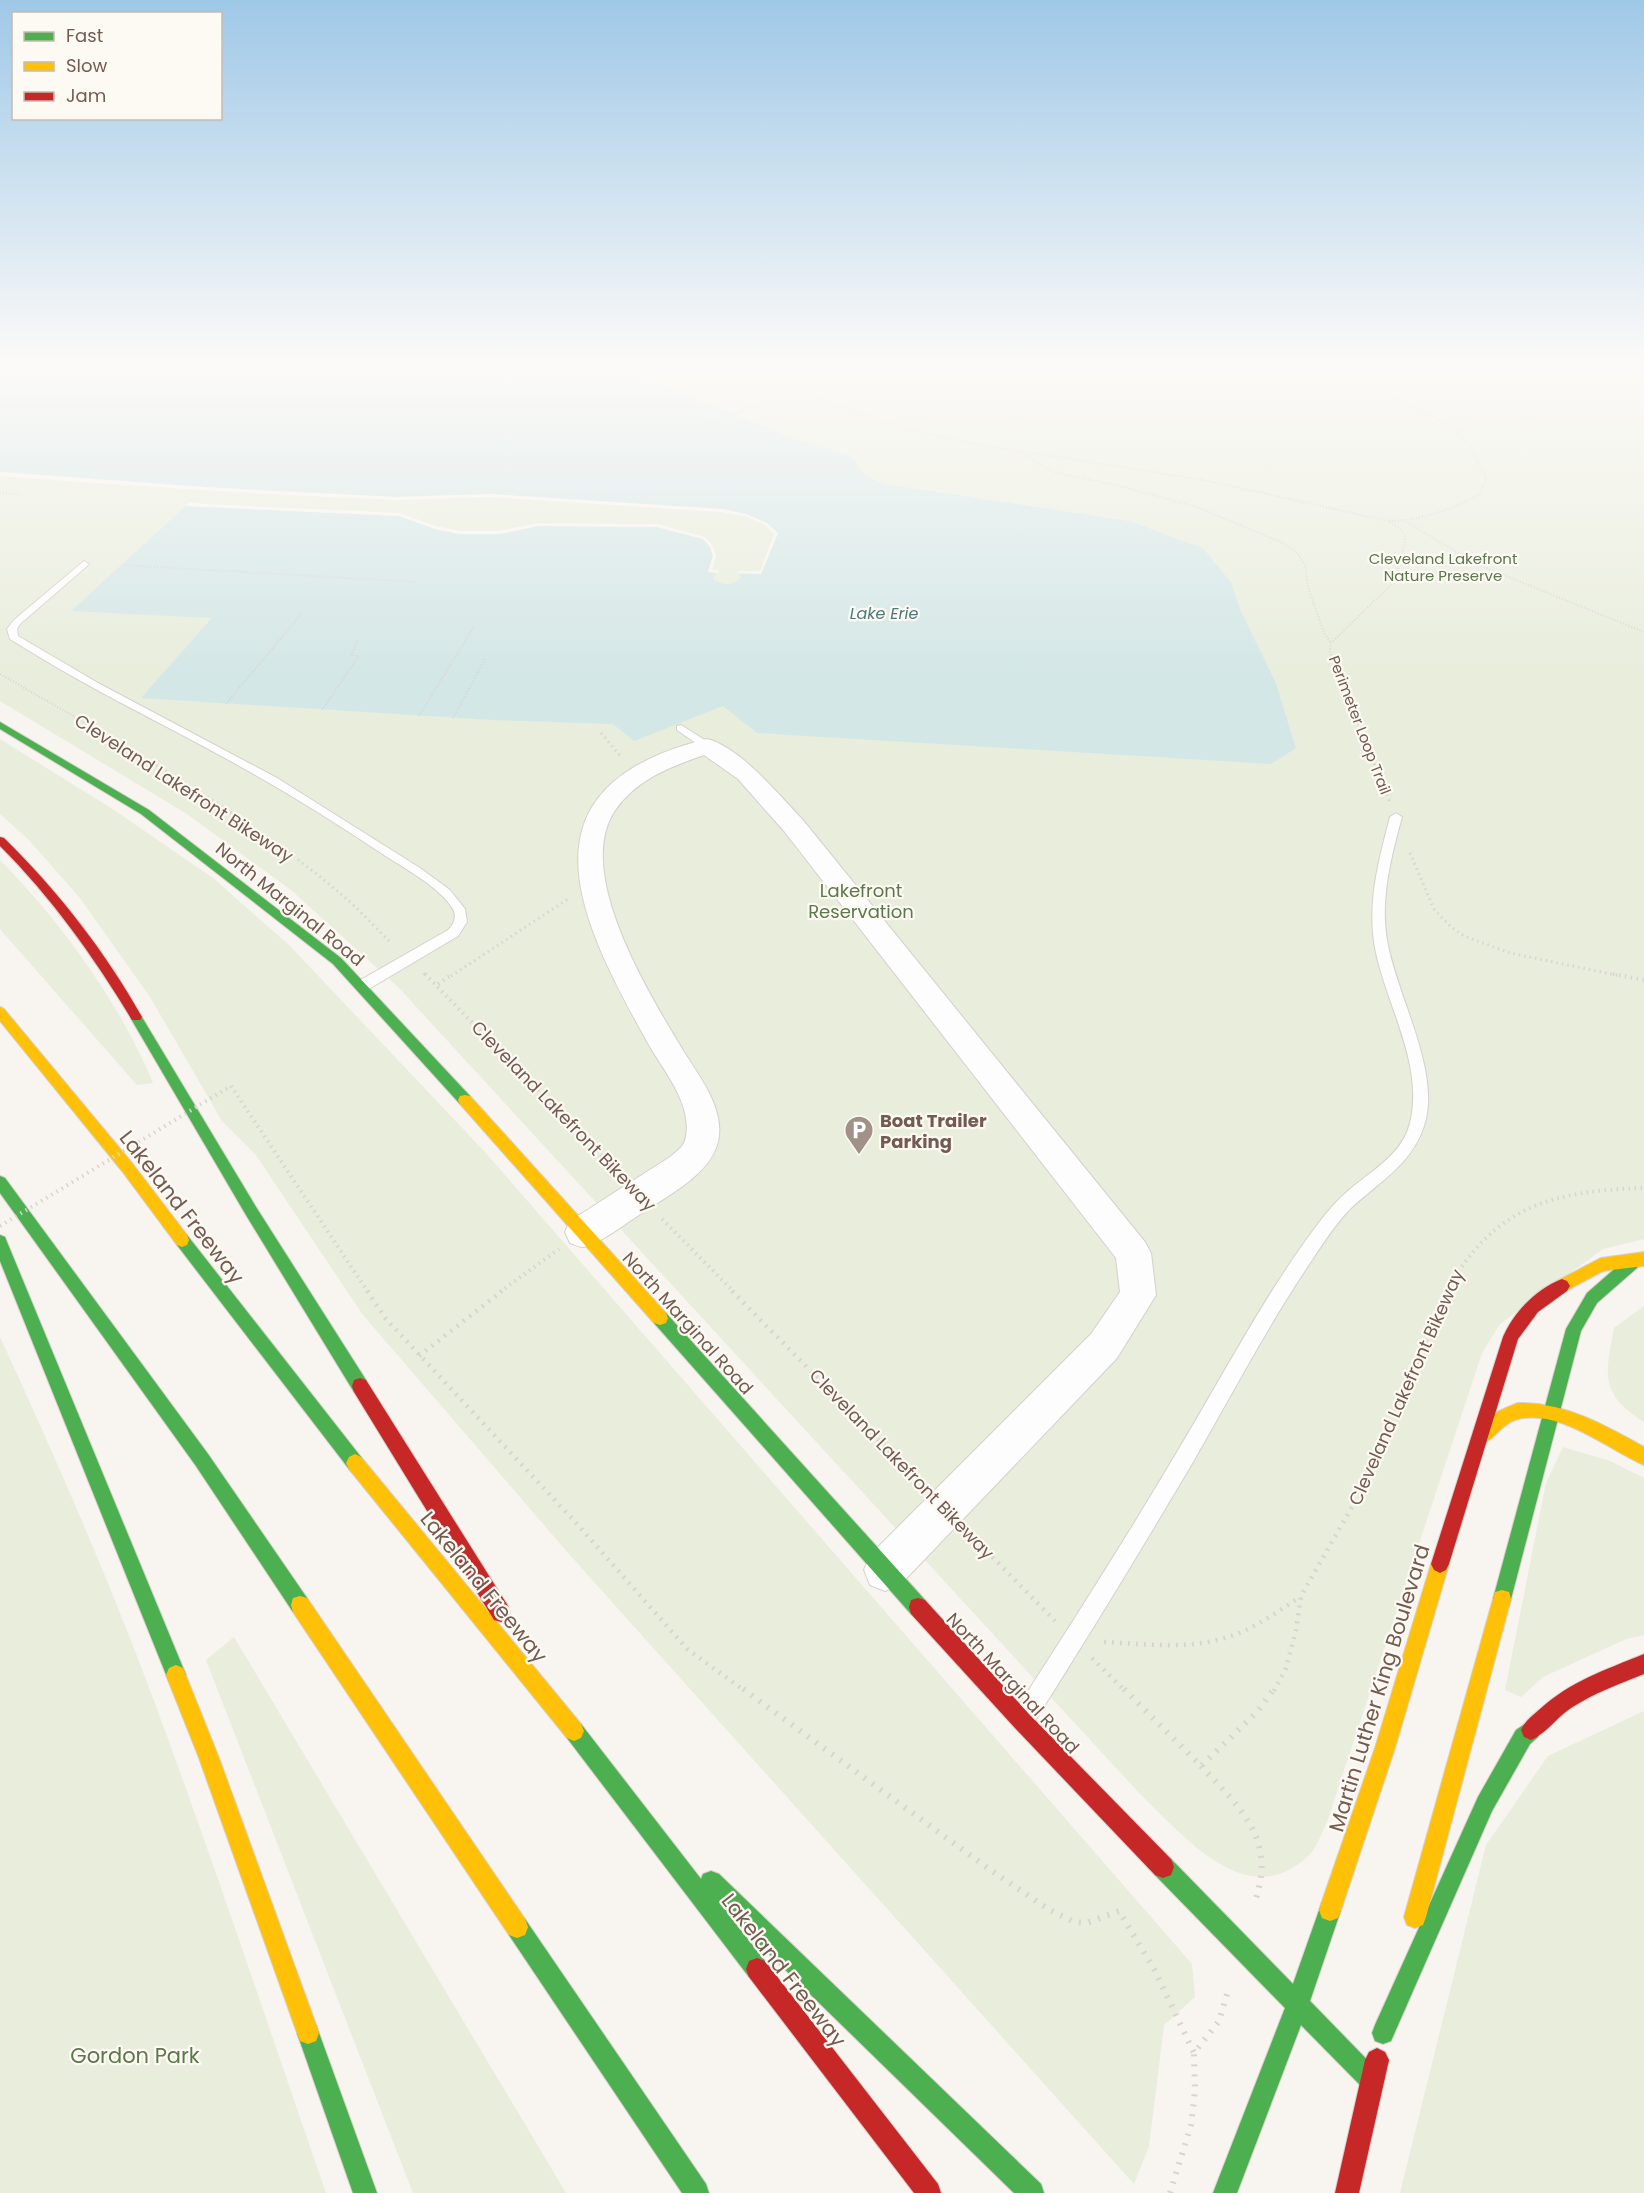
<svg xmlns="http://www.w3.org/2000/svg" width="1644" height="2193" font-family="Poppins,sans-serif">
	<rect width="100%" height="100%" fill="#f8f4f0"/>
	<g fill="#e8eddc">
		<path d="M610,366H1644V1239L1603,1249L1500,1324L1482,1353L1327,1822C1322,1832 1317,1847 1309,1855C1248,1915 1184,1836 1140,1794L398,987L291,890L187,814L0,701V433L772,470L1296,748L1276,683L1241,611L1231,582L1203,548L1130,521L886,484C878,481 868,478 862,471C857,465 857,460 849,455L790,438L760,424Z"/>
		<polygon points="0,739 114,810 213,878 289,945 484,1151 1192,1964 1195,1997 1164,2025 1149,2146 1134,2184 569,1554 363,1315 256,1155 222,1121 150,997 80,898 28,839 0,814"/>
		<path d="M0,860C60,921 120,1003 153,1083L137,1085L0,929Z"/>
		<path d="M1644,1306V1422C1600,1394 1605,1375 1614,1328Z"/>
		<path d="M0,1337C54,1454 106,1573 151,1693C213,1859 268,2026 326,2193H0Z"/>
		<polygon points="1563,1447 1610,1461 1644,1478 1644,1635 1626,1639 1543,1677 1521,1697 1505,1690 1546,1483"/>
		<polygon points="234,1637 566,2193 413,2193 206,1660"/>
		<polygon points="1644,1711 1644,2193 1400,2193 1486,1845 1548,1756"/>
	</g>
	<path fill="#d3e7e6" d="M0,366H610L760,424L790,438L849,455C857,460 857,465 862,471C868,478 878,481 886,484L1130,521L1203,548L1231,582L1241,611L1276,683L1296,748L1271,764L757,733L723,706L634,741L613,724L493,720L141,698L212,618L71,611L186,506L399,516L435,529L459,534H499L538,526L657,527L703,539L710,547L713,556L708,572L716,573L713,579C721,586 734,586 741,577L739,574L762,573L778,533C761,518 744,513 722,509L490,494L397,497L262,491L0,472Z"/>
	<g fill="#f8f4f0">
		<polygon points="0,472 203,487 397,497 490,494 722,509 746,514 767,523 778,533 761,574 736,573 739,571 760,571 774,534 765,525 745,516 721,512 489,497 397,500 262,494 67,481 0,476"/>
		<polygon points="188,503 399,513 436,526 459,531 498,531 538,523 657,524 705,537 713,546 716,556 712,570 717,570 719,573 708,572 713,556 710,547 703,539 657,527 538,526 500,534 459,534 435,529 399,516 186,506"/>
	</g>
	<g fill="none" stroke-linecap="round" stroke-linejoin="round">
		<g stroke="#d5d0cb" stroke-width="2">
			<g id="lane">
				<path d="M84,561L89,564L87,566L20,624L17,629L18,636L98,683L277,778L420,868L450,890L465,909L467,922L458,936L367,990H357L355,986L357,982L448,930C454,924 457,917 453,909C440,887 402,867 381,853C323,814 263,778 201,745C137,711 71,678 10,639L7,629L14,620Z"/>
				<polygon points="681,725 711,744 711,748 703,748 677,730 677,726"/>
				<path d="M1396,813L1402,817C1391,857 1380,899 1387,940C1396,995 1442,1072 1424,1126C1411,1166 1377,1183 1349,1210C1335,1225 1323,1243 1312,1260C1268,1325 1232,1394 1193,1462C1141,1550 1088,1637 1033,1724L1025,1727L1017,1724L1014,1716L1017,1708C1073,1622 1128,1535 1180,1447C1225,1372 1265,1294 1318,1224C1327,1212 1337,1200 1349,1190C1372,1170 1402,1155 1410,1123C1424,1066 1388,1008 1376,953C1366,907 1378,862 1390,817Z"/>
			</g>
		</g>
		<g stroke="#d5d0cb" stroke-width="2">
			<path id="street" d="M707,739C740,747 779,795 802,819L1145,1242L1151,1253L1156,1295L1117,1358L900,1585L885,1591L870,1585L864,1570L870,1555L1091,1334L1120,1292L1116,1258L784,831L738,779L704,755C670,767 635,780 614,812C574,875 651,997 684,1052C701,1079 729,1114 716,1148C705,1177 667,1196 642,1213C629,1221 597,1246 583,1247C579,1247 573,1244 570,1243L565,1232L570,1221L670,1157C677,1151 685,1146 686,1136C692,1104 664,1071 649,1045C578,918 512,787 707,739Z"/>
		</g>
		<g stroke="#d8d0cc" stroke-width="2">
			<g id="fast">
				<polygon points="0,722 149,810 341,958 470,1096 472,1100 470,1104 460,1104 333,964 141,814 0,729"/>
				<polygon points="136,1012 140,1014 256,1207 366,1380 368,1386 366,1392 360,1394 354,1392 246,1215 130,1017"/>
				<polygon points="0,1176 5,1178 208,1454 307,1598 309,1605 307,1612 300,1614 293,1612 196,1466 0,1193"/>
				<polygon points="182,1233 187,1235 361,1457 364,1463 361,1469 355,1472 349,1469 177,1245 175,1240 177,1235"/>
				<polygon points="0,1235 5,1237 7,1242 186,1675 183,1682 176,1685 169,1682 0,1261"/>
				<polygon points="1632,1256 1637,1258 1640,1263 1637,1268 1597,1303 1581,1331 1511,1599 1509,1606 1502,1608 1495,1606 1493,1599 1566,1329 1587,1293 1627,1258"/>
				<polygon points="660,1311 666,1313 925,1600 927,1607 925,1614 918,1616 911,1614 654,1323 652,1318 654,1313"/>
				<polygon points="1531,1720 1538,1723 1541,1730 1538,1737 1530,1744 1492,1811 1391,2041 1383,2044 1375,2041 1372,2033 1375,2025 1478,1797 1516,1730"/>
				<polygon points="574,1721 581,1724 701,1879 703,1874 711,1871 719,1874 1041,2184 1044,2193 1014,2193 728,1914 765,1961 768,1969 765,1977 757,1980 749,1977 567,1738 564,1731 567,1724"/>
				<polygon points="1163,1856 1171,1859 1293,1984 1322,1902 1330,1899 1338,1902 1341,1910 1310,2001 1380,2073 1384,2081 1380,2089 1372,2093 1364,2089 1301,2025 1237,2193 1213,2193 1285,2008 1155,1875 1152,1867 1155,1859"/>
				<polygon points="517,1916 525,1919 706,2184 709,2193 682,2193 509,1935 506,1927 509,1919"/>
				<polygon points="308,2022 316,2025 319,2033 377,2193 353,2193 297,2033 300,2025"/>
			</g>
		</g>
		<g stroke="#d8d0cc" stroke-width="2">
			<g id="slow">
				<polygon points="0,1007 4,1009 132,1163 187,1235 189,1240 187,1245 182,1247 177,1245 122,1171 0,1021"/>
				<polygon points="465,1095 470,1096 666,1313 668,1318 666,1323 660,1325 654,1323 460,1104 458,1100 460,1096"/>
				<polygon points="1644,1252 1644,1266 1603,1271 1562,1293 1557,1291 1554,1286 1557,1281 1601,1258"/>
				<path d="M1518,1403C1564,1402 1605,1425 1644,1447V1465C1607,1449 1558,1407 1515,1420C1501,1425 1495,1439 1482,1444L1476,1442L1474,1436C1482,1417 1500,1410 1518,1403Z"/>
				<polygon points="355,1454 361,1457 581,1724 584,1731 581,1738 574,1741 567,1738 349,1469 346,1463 349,1457"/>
				<polygon points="1440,1555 1446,1558 1449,1564 1395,1748 1341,1910 1338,1918 1330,1921 1322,1918 1319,1910 1375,1748 1431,1564 1434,1558"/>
				<polygon points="1502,1590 1509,1592 1511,1599 1426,1917 1423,1925 1415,1928 1407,1925 1404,1917 1493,1599 1495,1592"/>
				<polygon points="300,1596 307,1598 525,1919 528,1927 525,1935 517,1938 509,1935 293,1612 291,1605 293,1598"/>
				<polygon points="176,1665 183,1668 219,1758 319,2033 316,2041 308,2044 300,2041 297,2033 199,1758 166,1675 169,1668"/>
			</g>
		</g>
		<g stroke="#d8d0cc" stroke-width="2">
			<g id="jam">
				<path d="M0,837L4,838C58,891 105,951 142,1017L140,1020H132C94,957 52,898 0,846Z"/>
				<path d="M1562,1279L1567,1281L1570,1286L1567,1291L1538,1312L1518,1339L1449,1564L1446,1570L1440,1573L1434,1570L1431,1564L1503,1337C1514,1312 1536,1289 1562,1279Z"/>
				<polygon points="360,1378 366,1380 508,1606 510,1613 508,1620 501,1622 494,1620 354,1392 352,1386 354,1380"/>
				<polygon points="918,1598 925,1600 1029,1714 1171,1859 1174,1867 1171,1875 1163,1878 1155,1875 1015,1728 911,1614 909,1607 911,1600"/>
				<path d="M1644,1654V1674C1619,1684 1594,1693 1571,1708C1557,1717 1547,1733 1531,1740L1524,1737L1521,1730C1525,1721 1532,1716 1540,1709C1571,1681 1605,1670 1644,1654Z"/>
				<polygon points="757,1958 765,1961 938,2184 941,2193 914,2193 749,1977 746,1969 749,1961"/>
				<polygon points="1377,2048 1385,2052 1389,2060 1359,2193 1335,2193 1365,2060 1369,2052"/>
			</g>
		</g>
		<g stroke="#dad4d0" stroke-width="2" stroke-dasharray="1 2" stroke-linecap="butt">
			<polyline points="767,366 798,392 908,430 987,446 1204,480 1388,521 1401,529 1406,538 1395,581 1331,643 1330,652 1359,724"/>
			<path d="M1338,366L1454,428L1472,450L1486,478L1480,494C1451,510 1422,520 1389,521"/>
			<polyline points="695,430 758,405"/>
			<polyline points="1022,453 1053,472 1116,485 1197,507 1283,543 1297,553 1305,565 1308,587 1324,633 1331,643"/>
			<polyline points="0,493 21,494"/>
			<polyline points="1406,522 1479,565 1644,632"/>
			<polyline points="121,565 416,582"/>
			<polyline points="0,674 87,724"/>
			<polyline points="226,704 302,613"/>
			<polyline points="322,710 359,656 352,655 358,639"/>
			<polyline points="419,716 475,625"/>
			<polyline points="453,718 485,659"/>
		</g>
		<g stroke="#dad4d0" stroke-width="3" stroke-dasharray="1.5 4" stroke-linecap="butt">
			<path d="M85,723C171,774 259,825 336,890C356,906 374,926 392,944"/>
			<polyline points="1358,723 1390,802"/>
			<polyline points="601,733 622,758"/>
			<polyline points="1410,853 1434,909 1451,927 1464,936 1510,953 1621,976"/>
			<polyline points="424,973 426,976"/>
			<polyline points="451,976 568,899"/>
		</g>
		<g stroke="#dad4d0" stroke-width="4" stroke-dasharray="1.5 4.5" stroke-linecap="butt">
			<polyline points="425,974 617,1172"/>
			<polyline points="1613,974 1644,980"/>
			<polyline points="438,984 453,974"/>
			<polyline points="231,1086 368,1292"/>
			<polyline points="662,1219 734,1292"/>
			<polyline points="500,1292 559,1249"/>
			<path d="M1446,1292C1494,1206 1551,1191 1644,1188"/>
		</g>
		<g stroke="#dad4d0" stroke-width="4.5" stroke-dasharray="2 6" stroke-linecap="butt">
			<polyline points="367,1291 386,1319 578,1525 687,1649 745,1691"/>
			<polyline points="732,1291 921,1483"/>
			<polyline points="419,1356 502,1291"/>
			<polyline points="970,1534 1055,1621"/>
			<path d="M1104,1642C1145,1644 1188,1650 1228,1637C1254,1629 1277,1612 1300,1597"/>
			<polyline points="1092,1658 1125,1691"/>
			<polyline points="1274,1691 1286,1668 1296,1630 1301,1596 1369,1477 1447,1291"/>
		</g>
		<g stroke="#dad4d0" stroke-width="6" stroke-dasharray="2 8" stroke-linecap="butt">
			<polyline points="743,1689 989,1869 1048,1909 1074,1922 1087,1923 1119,1911 1154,1969 1194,2053"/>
			<polyline points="1124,1689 1201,1766 1257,1712 1274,1689"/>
			<path d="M1201,1766C1240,1808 1277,1839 1255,1901"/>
			<polyline points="1170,2193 1191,2125 1195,2091 1194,2053 1219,2021 1227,1994"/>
		</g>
		<use href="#lane" fill="#fefdfd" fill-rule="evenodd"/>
		<use href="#street" fill="#fefdfd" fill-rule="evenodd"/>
		<use href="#fast" fill="#4caf50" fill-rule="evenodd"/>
		<use href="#slow" fill="#ffc107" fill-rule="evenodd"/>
		<use href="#jam" fill="#c62828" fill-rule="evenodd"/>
		<polyline stroke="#dad4d0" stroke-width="4" stroke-dasharray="1.5 4.5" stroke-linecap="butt" points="0,1226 231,1086"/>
	</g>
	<linearGradient id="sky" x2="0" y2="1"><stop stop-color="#9fc8e7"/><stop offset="0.54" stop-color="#fcfaf8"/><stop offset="1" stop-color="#fcfaf8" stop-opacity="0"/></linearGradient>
	<rect width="1644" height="673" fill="url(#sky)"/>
	<defs>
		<g id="parking-pin" transform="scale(1.5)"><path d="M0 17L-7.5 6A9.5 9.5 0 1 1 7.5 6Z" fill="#a29189" stroke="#fdf9f3"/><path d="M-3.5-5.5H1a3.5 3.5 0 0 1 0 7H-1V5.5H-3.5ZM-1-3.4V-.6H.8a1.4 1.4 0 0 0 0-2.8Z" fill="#fff"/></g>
	</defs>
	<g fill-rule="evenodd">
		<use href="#parking-pin" x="859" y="1130"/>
	</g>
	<g text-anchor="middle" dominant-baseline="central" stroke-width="4.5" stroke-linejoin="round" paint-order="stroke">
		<g font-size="15" fill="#5c784c" stroke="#fdf9f3">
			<text x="1443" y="558">Cleveland Lakefront<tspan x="1443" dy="17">Nature Preserve</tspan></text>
		</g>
		<g font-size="15" fill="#745b52" stroke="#fdf9f3">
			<text transform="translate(1360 725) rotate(69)">Perimeter Loop Trail</text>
		</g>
		<g font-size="16" font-style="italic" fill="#4b797d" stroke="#fdf9f3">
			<text x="884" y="613">Lake Erie</text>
		</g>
		<g font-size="18" fill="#745b52" stroke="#fdf9f3">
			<text transform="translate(184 788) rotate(33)">Cleveland Lakefront Bikeway</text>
			<text transform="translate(290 904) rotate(39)">North Marginal Road</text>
			<text transform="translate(564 1116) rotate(46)">Cleveland Lakefront Bikeway</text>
			<text transform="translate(688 1323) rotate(48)">North Marginal Road</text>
			<text transform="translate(1406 1387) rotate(-66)">Cleveland Lakefront Bikeway</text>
			<text transform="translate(902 1464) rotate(46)">Cleveland Lakefront Bikeway</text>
			<text transform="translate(1013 1683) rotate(47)">North Marginal Road</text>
		</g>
		<g font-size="18" fill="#5c784c" stroke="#fdf9f3">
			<text x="861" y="890">Lakefront<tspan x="861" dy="21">Reservation</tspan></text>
		</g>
		<g font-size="18" font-weight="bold" fill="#745b52" stroke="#fdf9f3" text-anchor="start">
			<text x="880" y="1120">Boat Trailer<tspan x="880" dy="21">Parking</tspan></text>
		</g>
		<g font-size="21" fill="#745b52" stroke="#fdf9f3">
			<text transform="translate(182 1207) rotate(52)">Lakeland Freeway</text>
			<text transform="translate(484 1587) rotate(51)">Lakeland Freeway</text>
			<text transform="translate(1379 1688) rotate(-73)">Martin Luther King Boulevard</text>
			<text transform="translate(784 1970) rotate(52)">Lakeland Freeway</text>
		</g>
		<g font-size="21" fill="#5c784c" stroke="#fdf9f3">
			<text x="135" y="2055">Gordon Park</text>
		</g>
	</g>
	<rect x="12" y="12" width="210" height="108" fill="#fdf9f3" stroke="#c6bab3" stroke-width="1.5"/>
	<rect x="24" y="32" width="30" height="9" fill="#4caf50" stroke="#c6bab3" stroke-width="1.5"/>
	<text x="66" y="42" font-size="18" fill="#745b52">Fast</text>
	<rect x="24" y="62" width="30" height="9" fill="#ffc107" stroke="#c6bab3" stroke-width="1.5"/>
	<text x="66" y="72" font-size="18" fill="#745b52">Slow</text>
	<rect x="24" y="92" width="30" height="9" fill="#c62828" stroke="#c6bab3" stroke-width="1.5"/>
	<text x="66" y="102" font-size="18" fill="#745b52">Jam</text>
</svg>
